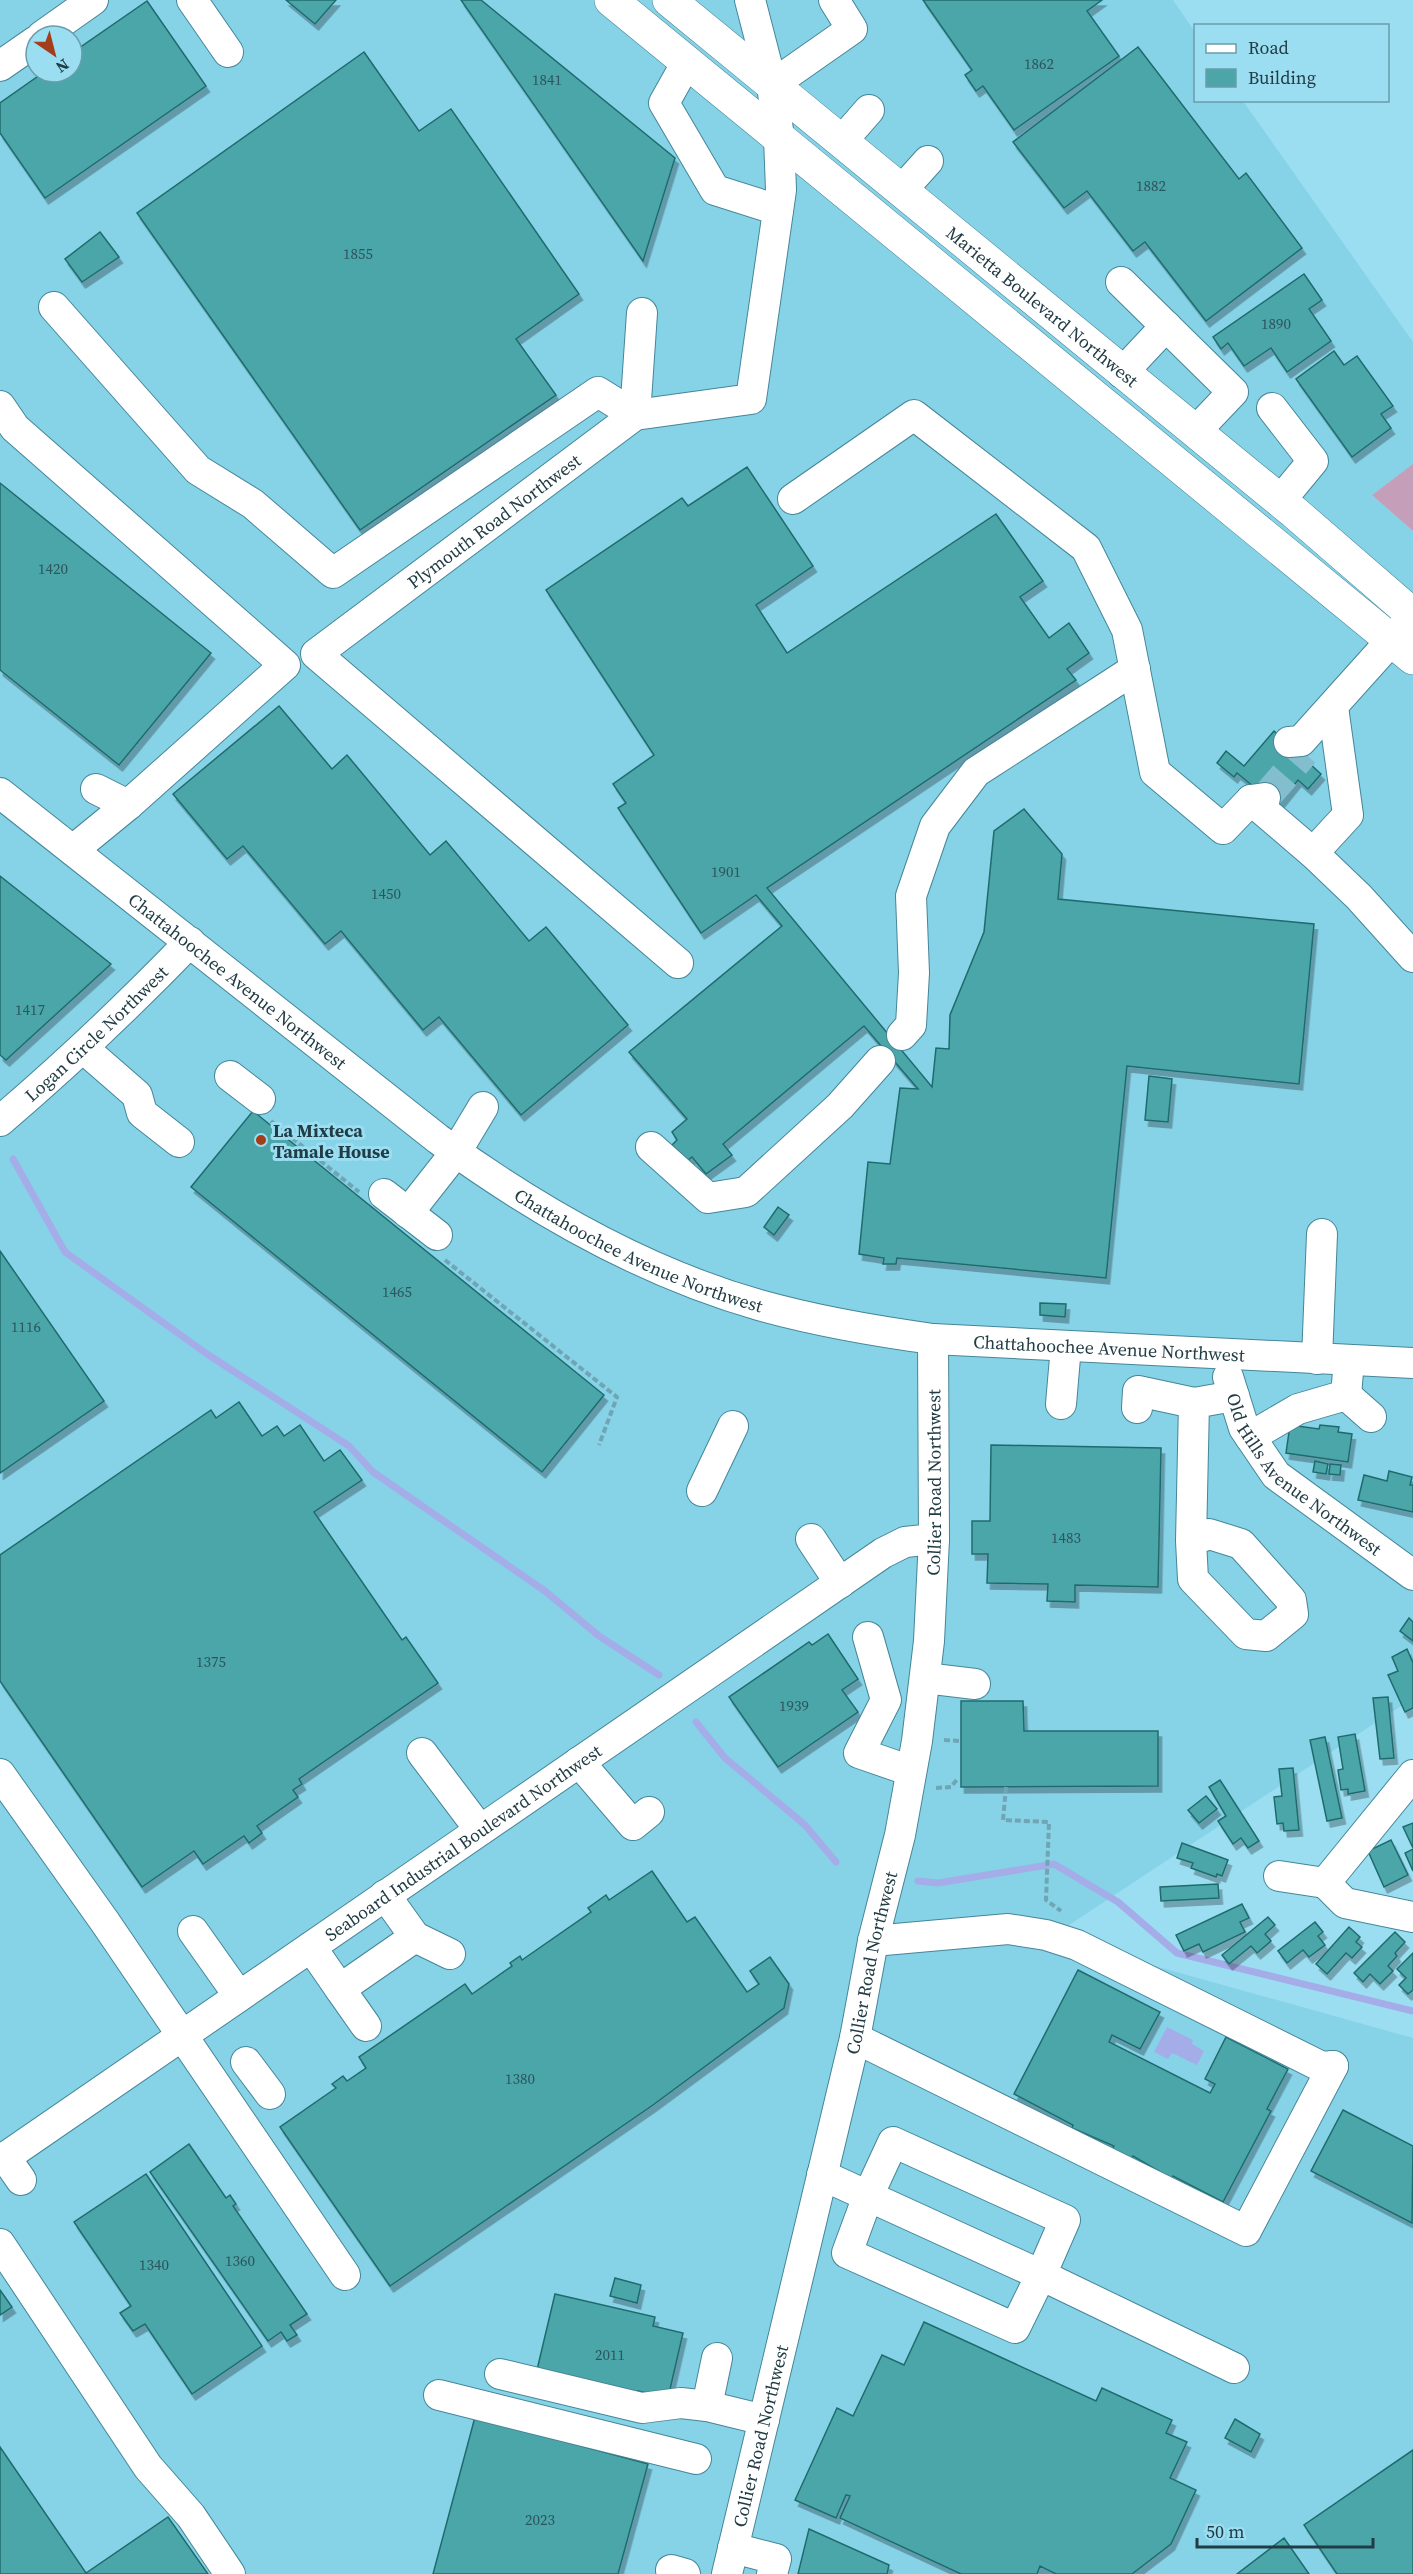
<svg xmlns="http://www.w3.org/2000/svg" width="1413" height="2574" font-family="'Source Serif 4',serif">
	<defs>
		<filter id="shadow"><feDropShadow dx="3.5" dy="6" stdDeviation="0" flood-color="#0004"/></filter>
	</defs>
	<rect width="100%" height="100%" fill="#9bdef2"/>
	<path fill="#86d2e7" fill-rule="evenodd" d="M0,0H1173L1195,32L1196,100L1243,101L1413,342V464L1372,495L1413,531V1698L1051,1937L1413,2038V2574H0ZM36,36H72V72H36Z"/>
	<polygon fill="#c59fb9" points="1413,464 1413,531 1372,495"/>
	<polygon fill="#a5ade9" points="1167,2027 1193,2040 1192,2044 1204,2051 1197,2065 1172,2053 1168,2059 1154,2052"/>
	<g fill="none" stroke-linecap="round" stroke-linejoin="round">
		<g stroke="#a5ade9" stroke-width="7">
			<polyline points="13,1159 65,1252 207,1354 349,1446 373,1472 545,1591 599,1636 659,1675"/>
			<polyline points="696,1722 725,1758 805,1825 836,1862"/>
			<polyline points="918,1881 938,1883 1054,1864 1118,1902 1177,1953 1413,2011"/>
		</g>
	</g>
	<g fill="#4ca6a9" stroke="#1f6c6e" stroke-width="1.5" filter="url(#shadow)">
		<polygon points="286,0 336,0 315,24"/>
		<polygon points="461,0 481,0 675,158 643,261"/>
		<polygon points="923,0 1102,0 1087,11 1119,56 1014,130 983,86 976,91 965,75 972,70"/>
		<polygon points="147,1 206,86 45,198 0,133 0,103 44,72 72,72 72,53"/>
		<polygon points="1138,47 1239,179 1246,173 1302,248 1206,321 1145,242 1133,251 1087,191 1064,208 1013,142"/>
		<polygon points="364,52 419,131 451,109 579,294 516,339 556,395 360,530 137,213"/>
		<polygon points="100,232 119,257 82,282 65,259"/>
		<polygon points="1304,274 1322,300 1309,309 1331,341 1287,372 1271,348 1244,366 1228,343 1221,349 1213,337"/>
		<polygon points="1334,351 1344,365 1357,356 1393,406 1381,414 1391,428 1352,457 1296,379"/>
		<polygon points="747,467 813,566 756,605 787,653 996,514 1043,581 1020,597 1049,638 1069,623 1089,653 1067,669 1076,680 767,888 932,1087 936,1048 949,1049 950,1015 984,932 994,831 1024,809 1062,854 1058,899 1314,924 1299,1084 1127,1066 1106,1278 897,1258 896,1264 883,1264 884,1258 859,1254 868,1162 890,1164 900,1088 918,1089 864,1026 723,1144 732,1155 706,1174 692,1157 687,1161 672,1145 677,1140 672,1132 687,1119 629,1052 782,926 756,895 701,933 618,808 626,803 613,784 654,755 546,590 682,498 688,506"/>
		<polygon points="0,483 211,653 119,765 0,670"/>
		<polygon points="279,706 332,769 347,755 430,855 446,841 529,941 546,927 628,1025 521,1115 439,1017 423,1030 341,931 325,944 243,846 227,859 173,794"/>
		<polygon points="1274,731 1321,774 1308,789 1298,780 1277,806 1237,773 1234,777 1217,763 1226,751 1244,766"/>
		<polygon points="0,876 111,964 6,1060 0,1055"/>
		<polygon points="1149,1076 1172,1079 1168,1122 1145,1120"/>
		<polygon points="253,1111 604,1395 542,1472 191,1187"/>
		<polygon points="778,1207 789,1215 774,1235 764,1227"/>
		<polygon points="0,1251 104,1401 0,1473"/>
		<polygon points="1040,1303 1066,1304 1065,1317 1040,1315"/>
		<polygon points="239,1402 262,1436 277,1426 284,1436 300,1425 324,1461 340,1450 362,1480 314,1512 402,1640 406,1637 438,1683 299,1779 302,1784 293,1790 298,1797 257,1826 262,1833 249,1843 244,1836 203,1864 194,1851 142,1887 0,1681 0,1555 211,1410 216,1418"/>
		<polygon points="1290,1425 1319,1429 1320,1425 1339,1427 1338,1432 1352,1434 1348,1462 1286,1453"/>
		<polygon points="991,1445 1161,1448 1158,1587 1075,1585 1075,1602 1047,1601 1048,1584 987,1583 988,1554 972,1554 972,1521 990,1521"/>
		<polygon points="1315,1461 1328,1464 1326,1474 1313,1472"/>
		<polygon points="1330,1464 1341,1465 1340,1475 1329,1474"/>
		<polygon points="1389,1471 1412,1477 1410,1485 1413,1485 1413,1512 1358,1500 1364,1475 1387,1481"/>
		<polygon points="1409,1618 1413,1622 1413,1641 1400,1631"/>
		<polygon points="828,1634 858,1679 842,1690 858,1712 778,1767 729,1697 809,1642 812,1645"/>
		<polygon points="1407,1649 1413,1663 1413,1708 1405,1712 1388,1675 1398,1671 1392,1657"/>
		<polygon points="1388,1697 1394,1758 1380,1759 1373,1698"/>
		<polygon points="961,1701 1023,1701 1024,1731 1158,1731 1158,1786 961,1787"/>
		<polygon points="1355,1734 1365,1791 1348,1794 1348,1789 1341,1790 1338,1770 1343,1769 1338,1737"/>
		<polygon points="1325,1737 1342,1818 1327,1821 1310,1740"/>
		<polygon points="1293,1768 1299,1830 1284,1831 1283,1823 1277,1824 1274,1797 1282,1796 1279,1769"/>
		<polygon points="1220,1780 1259,1841 1248,1848 1241,1838 1233,1844 1218,1821 1226,1816 1209,1787"/>
		<polygon points="1206,1796 1217,1809 1199,1823 1188,1810"/>
		<polygon points="1413,1823 1413,1848 1403,1827"/>
		<polygon points="1391,1840 1408,1875 1384,1887 1368,1851"/>
		<polygon points="1182,1843 1228,1860 1222,1876 1217,1874 1216,1877 1191,1868 1193,1863 1177,1858"/>
		<polygon points="1413,1849 1413,1871 1405,1853"/>
		<polygon points="652,1871 687,1922 695,1917 747,1992 759,1984 750,1971 770,1957 789,1984 784,2008 653,2105 390,2286 280,2127 336,2088 332,2084 343,2076 347,2081 366,2068 359,2057 465,1984 472,1994 512,1966 510,1963 520,1956 522,1960 591,1912 588,1908 606,1895 609,1900"/>
		<polygon points="1218,1884 1219,1898 1161,1901 1160,1887"/>
		<polygon points="1242,1904 1249,1918 1240,1922 1245,1932 1203,1952 1199,1944 1184,1951 1176,1935"/>
		<polygon points="1268,1917 1275,1925 1265,1934 1271,1941 1257,1953 1251,1946 1229,1964 1222,1955"/>
		<polygon points="1315,1922 1323,1932 1318,1936 1325,1945 1309,1957 1303,1950 1287,1963 1278,1951"/>
		<polygon points="1349,1927 1360,1937 1356,1942 1362,1947 1352,1958 1346,1953 1327,1974 1316,1964"/>
		<polygon points="1395,1932 1405,1942 1395,1953 1397,1956 1388,1966 1393,1971 1380,1984 1370,1974 1363,1982 1354,1973"/>
		<polygon points="1413,1953 1413,1990 1408,1994 1399,1985 1406,1978 1397,1969"/>
		<polygon points="1078,1970 1160,2012 1140,2049 1112,2035 1109,2042 1210,2093 1215,2084 1205,2079 1226,2037 1288,2069 1267,2109 1271,2111 1223,2202 1173,2176 1172,2179 1133,2156 1131,2159 1112,2149 1114,2146 1072,2128 1073,2125 1014,2094"/>
		<polygon points="1343,2110 1413,2146 1412,2223 1311,2171"/>
		<polygon points="189,2144 226,2198 230,2195 236,2204 233,2206 307,2314 290,2325 297,2335 287,2341 281,2332 268,2341 150,2172"/>
		<polygon points="146,2174 262,2346 192,2394 145,2324 133,2331 120,2313 131,2306 74,2222"/>
		<polygon points="615,2278 641,2285 637,2303 610,2296"/>
		<polygon points="0,2290 12,2307 0,2315"/>
		<polygon points="555,2294 655,2317 653,2326 683,2333 668,2398 638,2391 636,2398 536,2374"/>
		<polygon points="924,2322 1096,2401 1102,2388 1172,2420 1166,2433 1187,2442 1170,2478 1196,2490 1171,2544 1132,2574 1056,2574 1040,2566 1037,2574 961,2574 840,2518 850,2496 846,2495 836,2518 795,2500 837,2408 853,2416 882,2355 904,2365"/>
		<polygon points="475,2417 648,2464 618,2574 433,2574"/>
		<polygon points="1235,2419 1260,2434 1251,2452 1225,2438"/>
		<polygon points="0,2447 86,2573 168,2517 208,2574 0,2574"/>
		<polygon points="1413,2450 1413,2574 1337,2574 1304,2525"/>
		<polygon points="809,2529 889,2565 887,2574 798,2574"/>
		<polygon points="1284,2538 1309,2574 1237,2574"/>
	</g>
	<g fill="none" stroke-linecap="round" stroke-linejoin="round">
		<polyline stroke="#83becf" stroke-width="30" stroke-dasharray="30 15" stroke-linecap="butt" points="1265,798 1304,753"/>
		<g stroke="#458699" stroke-width="32">
			<g id="minor">
				<polyline points="192,0 228,52"/>
				<polyline points="42,36 93,0"/>
				<polyline points="687,62 664,103 715,190 778,210"/>
				<polyline points="0,66 36,41"/>
				<polyline points="772,85 852,29 834,0"/>
				<polyline points="841,142 869,110"/>
				<polyline points="901,191 928,161"/>
				<polyline points="1121,282 1233,392 1195,432"/>
				<polyline points="54,307 198,470 253,504 333,573 598,392 635,415 642,313"/>
				<polyline points="1122,373 1166,326"/>
				<polyline points="0,406 15,428 285,665 128,805 73,850"/>
				<polyline points="1272,408 1313,461 1280,501"/>
				<polyline points="793,499 914,415 1086,548 1127,630 1155,772 1223,829 1251,800 1265,798"/>
				<polyline points="1289,742 1301,741 1407,623"/>
				<polyline points="96,789 128,805"/>
				<path id="s1" d="M0,793L438,1139C535,1210 643,1272 759,1305C816,1321 874,1331 933,1339L1413,1363"/>
				<polyline points="1251,800 1313,853 1359,897 1413,957"/>
				<polyline points="1313,853 1348,815 1333,707"/>
				<path id="s2" d="M678,963L316,654L635,415L751,399L781,190L779,138L772,85L750,0"/>
				<polyline points="902,1035 911,1025 914,973 911,896 935,826 976,772 1135,669"/>
				<polyline points="83,1048 137,1095 142,1113 179,1142"/>
				<polyline points="230,1076 260,1099"/>
				<path id="s3" d="M0,1121C67,1064 129,1005 190,942"/>
				<polyline points="651,1147 708,1198 746,1192 840,1106 880,1061"/>
				<polyline points="384,1194 437,1235"/>
				<polyline points="408,1213 456,1152 483,1107"/>
				<polyline points="1317,1359 1322,1234"/>
				<path id="s4" d="M1228,1377L1244,1428L1276,1475L1413,1575"/>
				<polyline points="1346,1395 1371,1417"/>
				<polyline points="1061,1404 1066,1346"/>
				<polyline points="1137,1408 1138,1391 1194,1403"/>
				<polyline points="1250,1437 1298,1409 1346,1395 1349,1360"/>
				<polyline points="702,1491 733,1426"/>
				<polyline points="811,1539 840,1583"/>
				<polyline points="1191,1541 1209,1534 1241,1544 1291,1600 1293,1614 1266,1636 1246,1634 1193,1579 1191,1541 1194,1403 1234,1396"/>
				<polyline points="868,1637 886,1700 859,1753 911,1771"/>
				<polyline points="925,1678 975,1684"/>
				<polyline points="422,1753 480,1830"/>
				<polyline points="579,1762 633,1825 649,1812"/>
				<polyline points="0,1774 105,1922 345,2275"/>
				<polyline points="1279,1876 1325,1883 1413,1775"/>
				<polyline points="1325,1883 1345,1903 1413,1917"/>
				<polyline points="385,1895 415,1937 450,1954"/>
				<polyline points="193,1931 239,1996"/>
				<polyline points="873,1941 1008,1929 1046,1935 1077,1945 1322,2067 1333,2066"/>
				<polyline points="311,1947 340,1989"/>
				<polyline points="366,2026 340,1989 415,1937"/>
				<polyline points="855,2038 1246,2231 1333,2066"/>
				<polyline points="246,2062 270,2094"/>
				<polyline points="5,2157 21,2180"/>
				<path id="s5" d="M0,2161L883,1553L905,1542L934,1539"/>
				<polyline points="822,2175 1041,2275 1015,2328 847,2253 868,2196 893,2142 1065,2220 1041,2275 1234,2368"/>
				<polyline points="0,2244 148,2467 191,2516 230,2574"/>
				<polyline points="717,2358 707,2406 764,2420"/>
				<polyline points="500,2374 642,2408 681,2403 707,2406"/>
				<polyline points="439,2395 696,2459"/>
				<polyline points="733,2548 776,2559 772,2574"/>
				<polyline points="671,2570 685,2574"/>
				<path id="s6" d="M727,2574L855,2038L873,1941L900,1835L917,1741L929,1641L934,1539L933,1339"/>
			</g>
		</g>
		<g stroke="#458699" stroke-width="34">
			<g id="major">
				<polyline points="611,0 1413,658"/>
				<path id="s7" d="M669,0L1294,512L1413,615"/>
			</g>
		</g>
		<g stroke="#70a5b5" stroke-width="4" stroke-dasharray="6 3" stroke-linecap="butt">
			<polyline points="271,1121 359,1192"/>
			<polyline points="445,1260 617,1397 599,1445"/>
			<polyline points="944,1740 960,1741"/>
			<polyline points="1006,1787 1003,1820 1049,1822 1046,1900 1061,1911"/>
			<polyline points="936,1788 951,1787 958,1778"/>
		</g>
		<use href="#minor" stroke="#fff" stroke-width="30"/>
		<use href="#major" stroke="#fff" stroke-width="33"/>
	</g>
	<circle fill="#a43d1a" stroke="#9bdef2" stroke-width="2" cx="261" cy="1140" r="6"/>
	<g text-anchor="middle" dominant-baseline="central" stroke-width="6" stroke-linejoin="round" paint-order="stroke">
		<g font-size="15" fill="#2c565d">
			<text x="1039" y="63">1862</text>
			<text x="547" y="79">1841</text>
			<text x="1151" y="185">1882</text>
			<text x="358" y="253">1855</text>
			<text x="1276" y="323">1890</text>
			<text x="53" y="568">1420</text>
			<text x="726" y="871">1901</text>
			<text x="386" y="893">1450</text>
			<text x="30" y="1009">1417</text>
			<text x="397" y="1291">1465</text>
			<text x="26" y="1326">1116</text>
			<text x="1066" y="1537">1483</text>
			<text x="211" y="1661">1375</text>
			<text x="794" y="1705">1939</text>
			<text x="520" y="2078">1380</text>
			<text x="240" y="2260">1360</text>
			<text x="154" y="2264">1340</text>
			<text x="610" y="2354">2011</text>
			<text x="540" y="2519">2023</text>
		</g>
		<g font-size="18" fill="#213c44" stroke="#9bdef2">
			<text stroke="none"><textPath href="#s7" startOffset="483">Marietta Boulevard Northwest</textPath></text>
			<text stroke="none"><textPath href="#s2" startOffset="698">Plymouth Road Northwest</textPath></text>
			<text stroke="none"><textPath href="#s1" startOffset="303">Chattahoochee Avenue Northwest</textPath></text>
			<text stroke="none"><textPath href="#s3" startOffset="130">Logan Circle Northwest</textPath></text>
			<text stroke="none"><textPath href="#s1" startOffset="789">Chattahoochee Avenue Northwest</textPath></text>
			<text stroke="none"><textPath href="#s1" startOffset="1275">Chattahoochee Avenue Northwest</textPath></text>
			<text stroke="none"><textPath href="#s4" startOffset="128">Old Hills Avenue Northwest</textPath></text>
			<text stroke="none"><textPath href="#s6" startOffset="1114">Collier Road Northwest</textPath></text>
			<text stroke="none"><textPath href="#s5" startOffset="562">Seaboard Industrial Boulevard Northwest</textPath></text>
			<text stroke="none"><textPath href="#s6" startOffset="628">Collier Road Northwest</textPath></text>
			<text stroke="none"><textPath href="#s6" startOffset="142">Collier Road Northwest</textPath></text>
		</g>
		<g font-size="18" font-weight="bold" fill="#213c44" stroke="#9bdef2" text-anchor="start">
			<text x="273" y="1130">La Mixteca<tspan x="273" dy="21">Tamale House</tspan></text>
		</g>
	</g>
	<rect x="1194" y="24" width="195" height="78" fill="#9bdef2" stroke="#6a9dac" stroke-width="1.5"/>
	<rect x="1206" y="44" width="30" height="9" fill="#ffffff" stroke="#6a9dac" stroke-width="1.5"/>
	<text x="1248" y="54" font-size="18" fill="#213c44">Road</text>
	<rect x="1206" y="69" width="30" height="18" fill="#4ca6a9" stroke="#6a9dac" stroke-width="1.5"/>
	<text x="1248" y="84" font-size="18" fill="#213c44">Building</text>
	<g transform="translate(54 54) rotate(145)"><circle r="28" fill="#9bdef2" stroke="#6a9dac" stroke-width="1.5"/>
	<path d="M0-4.5L10 22L0 15L-10 22Z" fill="#a43d1a"/>
	<text y="-9" font-size="16" font-weight="bold" text-anchor="middle" fill="#213c44">N</text>
	</g>
	<path d="M1197 2538v9h176v-9" fill="none" stroke="#213c44" stroke-width="3"/>
	<text x="1206" y="2538" font-size="18" fill="#213c44" stroke="#9bdef2" stroke-width="4.5" paint-order="stroke">50 m</text>
</svg>
